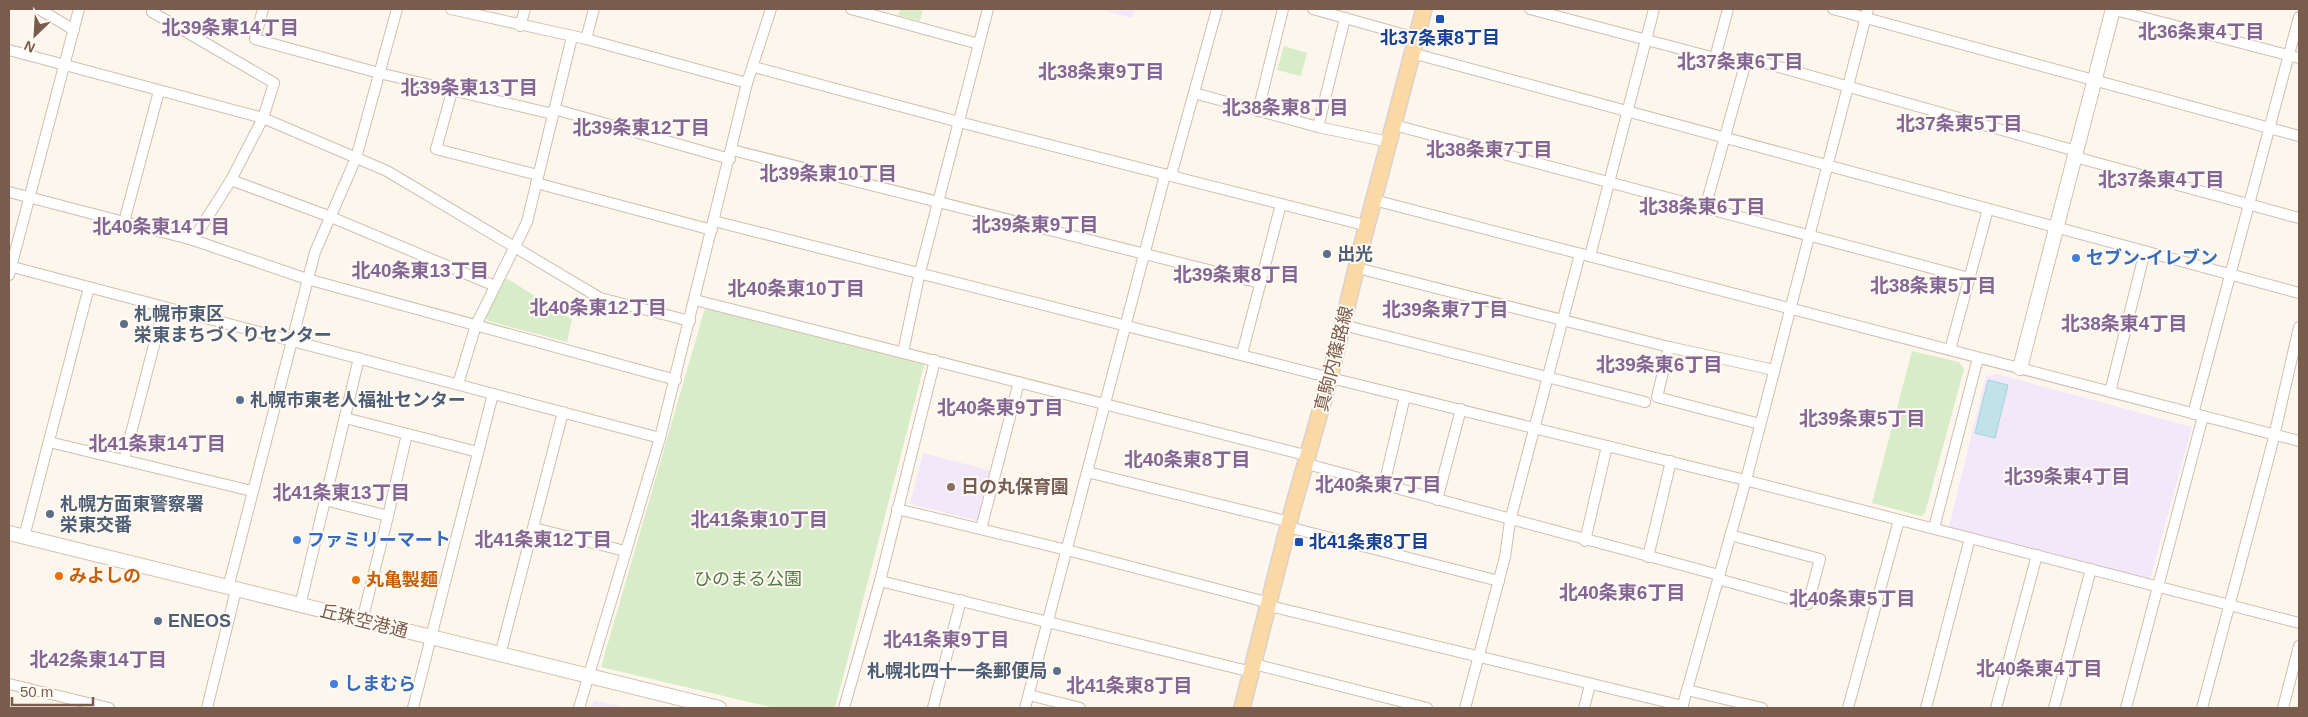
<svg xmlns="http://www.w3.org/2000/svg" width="2308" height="717" font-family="Helvetica,'Noto Sans JP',sans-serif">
	<rect width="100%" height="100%" fill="#fdf6ec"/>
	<g fill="#f3e8fa">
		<polygon points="1098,9 1135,9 1132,18"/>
		<polygon points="1997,374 2192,427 2150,579 1949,527 1986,376"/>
		<polygon points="923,453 992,471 978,521 910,504"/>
		<polygon points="594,700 629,708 591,708"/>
	</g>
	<g fill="#d8ecc9">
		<polygon points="900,9 923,9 920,21 898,15"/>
		<polygon points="1284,46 1307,53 1301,76 1277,70"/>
		<polygon points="506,278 572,319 567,342 488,321 486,317"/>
		<polygon points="705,308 925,362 835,708 775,708 601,667"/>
		<polygon points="1912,351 1959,362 1964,369 1925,513 1921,516 1872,503"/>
	</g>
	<polygon fill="#bfe3e8" stroke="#a5d3da" points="1988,380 2008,385 1995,438 1975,433"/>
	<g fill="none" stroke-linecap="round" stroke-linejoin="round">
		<g stroke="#d1beb0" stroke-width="12">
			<g id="street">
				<polyline points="39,9 74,30"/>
				<polyline points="263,9 255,39 379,73 553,114"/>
				<polyline points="451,9 586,39 747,83"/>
				<polyline points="851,9 979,44"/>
				<polyline points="1313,9 1416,38"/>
				<polyline points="1530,9 1745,66"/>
				<polyline points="1833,9 2299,136"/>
				<polyline points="2111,9 2299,58"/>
				<polyline points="520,26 525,9"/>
				<polyline points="586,39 594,9"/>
				<polyline points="9,50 263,118 387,171 600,298 690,321"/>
				<polyline points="1412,53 2299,293"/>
				<polyline points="1715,58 1728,9"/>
				<polyline points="754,67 959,122 1368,226"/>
				<polyline points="453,88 436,149 538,175"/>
				<polyline points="1194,93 1318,127 1389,142"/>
				<polyline points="554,109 730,159"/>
				<polyline points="1258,111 1283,9"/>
				<polyline points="1394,125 1969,278"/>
				<polyline points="1318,127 1345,18"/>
				<polyline points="732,150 1260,283"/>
				<polyline points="2075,157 2299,218"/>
				<polyline points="1171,176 1217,9"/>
				<polyline points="231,180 331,217 495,286"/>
				<polyline points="536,183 712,230"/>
				<polyline points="9,192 193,240 231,180 263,118 274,83 152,12 153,9"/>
				<polyline points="1374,200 2299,441"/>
				<polyline points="1705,208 1747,58 2076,151"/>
				<polyline points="714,221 1343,381 1737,478 2299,623"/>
				<polyline points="124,222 159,91"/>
				<polyline points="193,240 307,279 676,380"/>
				<polyline points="1590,256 1654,9"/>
				<polyline points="9,266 660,438"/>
				<polyline points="1357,268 1669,347 1774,370"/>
				<polyline points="9,275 79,9"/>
				<polyline points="695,300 1309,456"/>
				<polyline points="1343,325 1645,402"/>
				<polyline points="1669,347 1657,397 1760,424"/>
				<polyline points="1950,350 1988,209"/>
				<polyline points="903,352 920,272 988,9"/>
				<polyline points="1242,354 1281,204"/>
				<polyline points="359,358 325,500 388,516 407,434"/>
				<polyline points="458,384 476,325 527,222 572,37"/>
				<polyline points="2110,392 2145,251"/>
				<polyline points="2193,414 2299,17"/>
				<polyline points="345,418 478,452"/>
				<polyline points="49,442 252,491"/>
				<polyline points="124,460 164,307"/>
				<polyline points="1307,464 1719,575"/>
				<polyline points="1087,472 1290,522"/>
				<polyline points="1384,485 1405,396"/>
				<polyline points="1437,500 1461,409"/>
				<polyline points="897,509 1067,550 1270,603"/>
				<polyline points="1288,527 1499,581"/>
				<polyline points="534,528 625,551"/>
				<polyline points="1934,528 1978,358"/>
				<polyline points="981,529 1019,382"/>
				<polyline points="24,537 89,287"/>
				<polyline points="1585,541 1607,446"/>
				<polyline points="1648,557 1671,461"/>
				<polyline points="1718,579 1808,604 1820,559 1730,535"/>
				<polyline points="880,581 1252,672"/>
				<polyline points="228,588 315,252 356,158 397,9"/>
				<polyline points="300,606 325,500"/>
				<polyline points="1270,606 1683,706"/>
				<polyline points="362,621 388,516"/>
				<polyline points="500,655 563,412"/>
				<polyline points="1254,664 1427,708"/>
				<polyline points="9,684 109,708"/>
				<polyline points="1687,690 1762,708"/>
				<polyline points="1029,695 1080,708"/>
				<polyline points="207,708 236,590"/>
				<polyline points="413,708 493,394"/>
				<polyline points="579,708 660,438 747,83 771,9"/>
				<polyline points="844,708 880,581 935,360"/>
				<polyline points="933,708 961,600"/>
				<polyline points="1025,708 1165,175"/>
				<polyline points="1465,708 1505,557 1510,521 1580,254"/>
				<polyline points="1584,708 1590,685"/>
				<polyline points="1682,708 1746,480 1868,9"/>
				<polyline points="1848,708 1899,520"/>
				<polyline points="1926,708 1970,538"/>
				<polyline points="1996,708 2037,555"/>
				<polyline points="2054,708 2091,569"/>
				<polyline points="2126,708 2203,416"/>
				<polyline points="2202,708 2272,445 2299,327"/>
				<polyline points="2283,708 2299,646"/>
			</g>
		</g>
		<g stroke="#d6c0b0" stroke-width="16">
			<g id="secondary">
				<polyline points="2020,368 2113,9"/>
				<polyline points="9,533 719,708"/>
			</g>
		</g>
		<g stroke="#dad1cd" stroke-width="18">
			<polyline id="primary" points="1242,708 1292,511 1330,377 1362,244 1424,9"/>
		</g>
		<use href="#street" stroke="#fff" stroke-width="10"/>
		<use href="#secondary" stroke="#fff" stroke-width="14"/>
		<use href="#primary" stroke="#fbd9a5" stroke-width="15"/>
	</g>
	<g fill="#1a4fb4" stroke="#fffaf3" stroke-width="2">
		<rect x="1435" y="14" width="10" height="10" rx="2.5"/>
		<rect x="1294" y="537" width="10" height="10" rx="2.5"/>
	</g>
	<g fill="#5c6f8a" stroke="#fffaf3" stroke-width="2">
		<circle cx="1327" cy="254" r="5"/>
		<circle cx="124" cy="324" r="5"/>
		<circle cx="240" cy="400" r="5"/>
		<circle cx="50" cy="514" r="5"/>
		<circle cx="158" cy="621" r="5"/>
		<circle cx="1057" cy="671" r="5"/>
	</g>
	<g fill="#3f7fe0" stroke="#fffaf3" stroke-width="2">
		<circle cx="2076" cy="258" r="5"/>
		<circle cx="297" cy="540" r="5"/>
		<circle cx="334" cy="684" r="5"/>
	</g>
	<circle fill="#8d6e63" stroke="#fffaf3" stroke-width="2" cx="951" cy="487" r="5"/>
	<g fill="#e8710a" stroke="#fffaf3" stroke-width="2">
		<circle cx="59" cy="576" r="5"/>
		<circle cx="356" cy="580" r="5"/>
	</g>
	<g text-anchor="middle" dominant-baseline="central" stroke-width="4" stroke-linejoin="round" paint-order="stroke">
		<g font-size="18" font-weight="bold" fill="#164399" stroke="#fffaf3">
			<text x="1440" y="38">北37条東8丁目</text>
			<text x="1309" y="542" text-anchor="start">北41条東8丁目</text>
		</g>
		<g font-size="18" font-weight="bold" fill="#4e5e75" stroke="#fffaf3" text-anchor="start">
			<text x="1337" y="254">出光</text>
			<text x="134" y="314">札幌市東区<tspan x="134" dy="21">栄東まちづくりセンター</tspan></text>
			<text x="250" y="400">札幌市東老人福祉センター</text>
			<text x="60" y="504">札幌方面東警察署<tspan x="60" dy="21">栄東交番</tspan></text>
			<text x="168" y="621">ENEOS</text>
			<text x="1047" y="671" text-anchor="end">札幌北四十一条郵便局</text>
		</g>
		<g font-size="18" font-weight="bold" fill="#366cbe" stroke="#fffaf3" text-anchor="start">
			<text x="2086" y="258">セブン-イレブン</text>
			<text x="307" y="540">ファミリーマート</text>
			<text x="344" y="684">しまむら</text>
		</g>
		<g font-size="18" fill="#7a5c4d" stroke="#fffaf3">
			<text transform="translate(1334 359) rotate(-76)">真駒内篠路線</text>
			<text transform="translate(364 621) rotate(14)">丘珠空港通</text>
		</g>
		<g font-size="18" font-weight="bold" fill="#785e54" stroke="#fffaf3" text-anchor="start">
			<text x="961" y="487">日の丸保育園</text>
		</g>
		<g font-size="18" font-weight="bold" fill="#c56008" stroke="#fffaf3" text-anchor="start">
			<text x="69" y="576">みよしの</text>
			<text x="366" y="580">丸亀製麺</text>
		</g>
		<g font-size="18" fill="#537a41" stroke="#fffaf3">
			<text x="748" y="579">ひのまる公園</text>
		</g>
		<g font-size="19" font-weight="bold" fill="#846695" stroke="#fffaf3">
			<text x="230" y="27">北39条東14丁目</text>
			<text x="2201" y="31">北36条東4丁目</text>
			<text x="1740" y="61">北37条東6丁目</text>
			<text x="1101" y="71">北38条東9丁目</text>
			<text x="469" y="87">北39条東13丁目</text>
			<text x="1285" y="107">北38条東8丁目</text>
			<text x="1959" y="123">北37条東5丁目</text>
			<text x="641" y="127">北39条東12丁目</text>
			<text x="1489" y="149">北38条東7丁目</text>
			<text x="828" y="173">北39条東10丁目</text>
			<text x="2161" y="179">北37条東4丁目</text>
			<text x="1702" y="206">北38条東6丁目</text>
			<text x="1035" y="224">北39条東9丁目</text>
			<text x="161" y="226">北40条東14丁目</text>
			<text x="420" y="270">北40条東13丁目</text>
			<text x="1236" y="274">北39条東8丁目</text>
			<text x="1933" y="285">北38条東5丁目</text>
			<text x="796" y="288">北40条東10丁目</text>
			<text x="598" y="307">北40条東12丁目</text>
			<text x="1445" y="309">北39条東7丁目</text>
			<text x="2124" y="323">北38条東4丁目</text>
			<text x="1659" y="364">北39条東6丁目</text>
			<text x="1000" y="407">北40条東9丁目</text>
			<text x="1862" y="418">北39条東5丁目</text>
			<text x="157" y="443">北41条東14丁目</text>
			<text x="1187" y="459">北40条東8丁目</text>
			<text x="2067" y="476">北39条東4丁目</text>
			<text x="1378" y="484">北40条東7丁目</text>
			<text x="341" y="492">北41条東13丁目</text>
			<text x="759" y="519">北41条東10丁目</text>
			<text x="543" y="539">北41条東12丁目</text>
			<text x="1622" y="592">北40条東6丁目</text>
			<text x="1852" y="598">北40条東5丁目</text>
			<text x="946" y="639">北41条東9丁目</text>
			<text x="98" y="659">北42条東14丁目</text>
			<text x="2039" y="668">北40条東4丁目</text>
			<text x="1129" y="685">北41条東8丁目</text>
		</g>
	</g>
	<rect width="2308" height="717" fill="none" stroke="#7a5c4d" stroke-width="20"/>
	<g transform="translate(35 35) rotate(205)" stroke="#fffaf3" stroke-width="4" paint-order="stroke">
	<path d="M0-4L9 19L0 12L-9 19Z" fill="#7a5c4d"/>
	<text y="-8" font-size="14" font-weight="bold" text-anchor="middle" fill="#7a5c4d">N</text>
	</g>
	<path d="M12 697v8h81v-8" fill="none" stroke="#7a5c4d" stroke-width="2.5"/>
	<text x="20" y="697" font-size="15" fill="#7a5c4d" stroke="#fffaf3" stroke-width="4" paint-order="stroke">50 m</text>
</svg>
